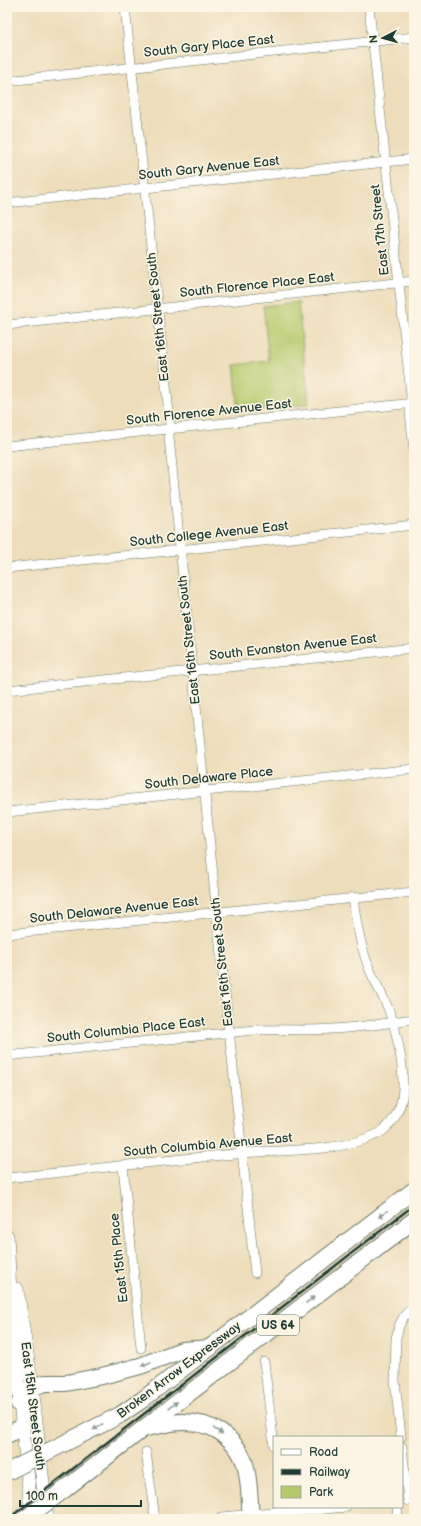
<svg xmlns="http://www.w3.org/2000/svg" width="421" height="1526" font-family="'Balsamiq Sans',sans-serif">
	<rect width="100%" height="100%" fill="#fcf5e5"/>
	<filter id="ink" filterUnits="userSpaceOnUse"><feTurbulence type="fractalNoise" baseFrequency=".025" numOctaves="2"/><feDisplacementMap in="SourceGraphic" scale="8" xChannelSelector="R" yChannelSelector="G"/><feConvolveMatrix kernelMatrix="1 2 1 2 8 2 1 2 1" color-interpolation-filters="sRGB"/></filter>
	<filter id="wash" filterUnits="userSpaceOnUse"><feTurbulence type="fractalNoise" baseFrequency=".012" numOctaves="4" result="noise"/><feDisplacementMap in="SourceGraphic" scale="16" xChannelSelector="R" yChannelSelector="G"/><feGaussianBlur stdDeviation="0.9" result="paint"/><feColorMatrix in="noise" values="0 0 0 0 0 0 0 0 0 0 0 0 0 0 0 0 0 1.4 0 .05"/><feComposite in="paint" operator="in"/></filter>
	<g filter="url(#wash)">
		<rect width="100%" height="100%" fill="#edddba"/>
		<polygon fill="#b5c96c" stroke="#6a8350" points="298,302 309,404 239,412 234,365 269,361 263,306"/>
	</g>
	<g filter="url(#ink)">
		<g fill="none" stroke-linecap="round" stroke-linejoin="round">
			<g stroke="#677563" stroke-width="10">
				<g id="street">
					<polyline points="125,7 170,422 169,437 222,965 255,1273"/>
					<polyline points="369,7 411,395 410,412 414,451"/>
					<polyline points="7,81 414,37"/>
					<polyline points="7,203 414,159"/>
					<polyline points="7,325 414,281"/>
					<polyline points="7,446 414,403"/>
					<polyline points="7,568 414,525"/>
					<polyline points="7,690 414,648"/>
					<polyline points="7,812 414,769"/>
					<polyline points="7,934 414,892"/>
					<path d="M7,1056L254,1030C280,1029 305,1031 331,1029C359,1028 386,1023 414,1019"/>
					<polyline points="123,1166 141,1348"/>
					<path d="M7,1178C86,1170 166,1160 245,1153C288,1149 333,1153 373,1136C389,1130 399,1114 402,1098C406,1073 397,1031 388,1008C382,994 375,982 369,968C360,945 356,922 353,897"/>
					<polyline points="264,1362 274,1446"/>
					<polyline points="401,1437 395,1381 396,1338 399,1326 404,1316 414,1306"/>
					<polyline points="402,1447 408,1501"/>
					<polyline points="146,1452 155,1519"/>
					<polyline points="281,1507 282,1513 346,1507"/>
					<polyline points="397,1507 398,1519"/>
				</g>
			</g>
			<g stroke="#677563" stroke-width="14">
				<g id="secondary">
					<polyline points="7,1236 11,1312 32,1519"/>
					<polyline points="17,1289 32,1387 47,1519"/>
					<polyline points="223,1519 282,1513 282,1519"/>
				</g>
			</g>
			<g stroke="#677563" stroke-width="18">
				<g id="highway">
					<polyline points="19,1404 23,1396 32,1387 45,1383 66,1383 102,1376 140,1366 182,1350 210,1348"/>
					<path d="M146,1428C158,1426 171,1422 183,1422C209,1422 234,1435 244,1461C250,1478 249,1499 251,1516"/>
					<polyline points="7,1435 22,1427"/>
					<polyline points="67,1442 120,1415 142,1400 414,1190"/>
					<polyline points="65,1489 414,1220"/>
				</g>
			</g>
			<use href="#street" stroke="#fff" stroke-width="9"/>
			<use href="#secondary" stroke="#fff" stroke-width="13"/>
			<use href="#highway" stroke="#fff" stroke-width="16"/>
			<polyline stroke="#1f3d34" stroke-width="2.5" points="8,1519 414,1205"/>
			<g stroke="#677563" stroke-width="18" stroke-linecap="butt">
				<g id="highway-bridge">
					<polyline points="7,1472 67,1442"/>
					<polyline points="25,1519 65,1489"/>
				</g>
			</g>
			<use href="#highway-bridge" stroke="#fff" stroke-width="16"/>
		</g>
		<defs><path id="oneway-solid" d="M-6-.8H1V-3.2L6.5 0L1 3.2V.8H-6Z"/></defs>
		<g fill="#8f9e9a">
			<use href="#oneway-solid" transform="translate(383 1214) rotate(142)"/>
			<use href="#oneway-solid" transform="translate(310 1300) rotate(-38)"/>
			<use href="#oneway-solid" transform="translate(146 1364) rotate(159)"/>
			<use href="#oneway-solid" transform="translate(173 1405) rotate(-38)"/>
			<use href="#oneway-solid" transform="translate(98 1427) rotate(151)"/>
			<use href="#oneway-solid" transform="translate(218 1431) rotate(32)"/>
		</g>
	</g>
	<g text-anchor="middle" dominant-baseline="central" stroke-width="3" stroke-linejoin="round" paint-order="stroke">
		<rect fill="#fcf5e5" stroke="#617469" stroke-width="1" x="257" y="1315" width="42" height="20" rx="3"/>
		<g font-size="12" font-weight="bold" fill="#1f3d34">
			<text x="278" y="1325">US 64</text>
		</g>
		<g font-size="13" fill="#1f3d34" stroke="#fcf5e5">
			<text transform="translate(209 46) rotate(-6)">South Gary Place East</text>
			<text transform="translate(209 168) rotate(-6)">South Gary Avenue East</text>
			<text transform="translate(380 230) rotate(-96)">East 17th Street</text>
			<text transform="translate(257 285) rotate(-6)">South Florence Place East</text>
			<text transform="translate(158 317) rotate(-96)">East 16th Street South</text>
			<text transform="translate(209 412) rotate(-6)">South Florence Avenue East</text>
			<text transform="translate(209 534) rotate(-6)">South College Avenue East</text>
			<text transform="translate(189 640) rotate(-96)">East 16th Street South</text>
			<text transform="translate(293 647) rotate(-6)">South Evanston Avenue East</text>
			<text transform="translate(209 778) rotate(-6)">South Delaware Place</text>
			<text transform="translate(114 910) rotate(-6)">South Delaware Avenue East</text>
			<text transform="translate(222 962) rotate(-96)">East 16th Street South</text>
			<text transform="translate(126 1030) rotate(-6)">South Columbia Place East</text>
			<text transform="translate(208 1145) rotate(-5)">South Columbia Avenue East</text>
			<text transform="translate(119 1258) rotate(-96)">East 15th Place</text>
			<text transform="translate(179 1370) rotate(-37)">Broken Arrow Expressway</text>
			<text transform="translate(33 1406) rotate(83)">East 15th Street South</text>
		</g>
	</g>
	<rect width="421" height="1526" fill="none" stroke="#fcf5e5" stroke-width="24"/>
	<rect x="273" y="1436" width="130" height="72" fill="#fcf5e5" stroke="#a4ab9e"/>
	<rect x="281" y="1449" width="20" height="6" fill="#ffffff" stroke="#a4ab9e"/>
	<text x="309" y="1456" font-size="12" fill="#1f3d34">Road</text>
	<rect x="281" y="1469" width="20" height="6" fill="#1f3d34" stroke="#a4ab9e"/>
	<text x="309" y="1476" font-size="12" fill="#1f3d34">Railway</text>
	<rect x="281" y="1486" width="20" height="12" fill="#b5c96c" stroke="#a4ab9e"/>
	<text x="309" y="1496" font-size="12" fill="#1f3d34">Park</text>
	<g transform="translate(383 38) rotate(264)" stroke="#fcf5e5" stroke-width="3" paint-order="stroke">
	<path d="M0-3L7 15L0 10L-7 15Z" fill="#1f3d34"/>
	<text y="-6" font-size="11" font-weight="bold" text-anchor="middle" fill="#1f3d34">N</text>
	</g>
	<path d="M20 1500v6h121v-6" fill="none" stroke="#1f3d34" stroke-width="2"/>
	<text x="26" y="1500" font-size="12" fill="#1f3d34" stroke="#fcf5e5" stroke-width="3" paint-order="stroke">100 m</text>
</svg>
